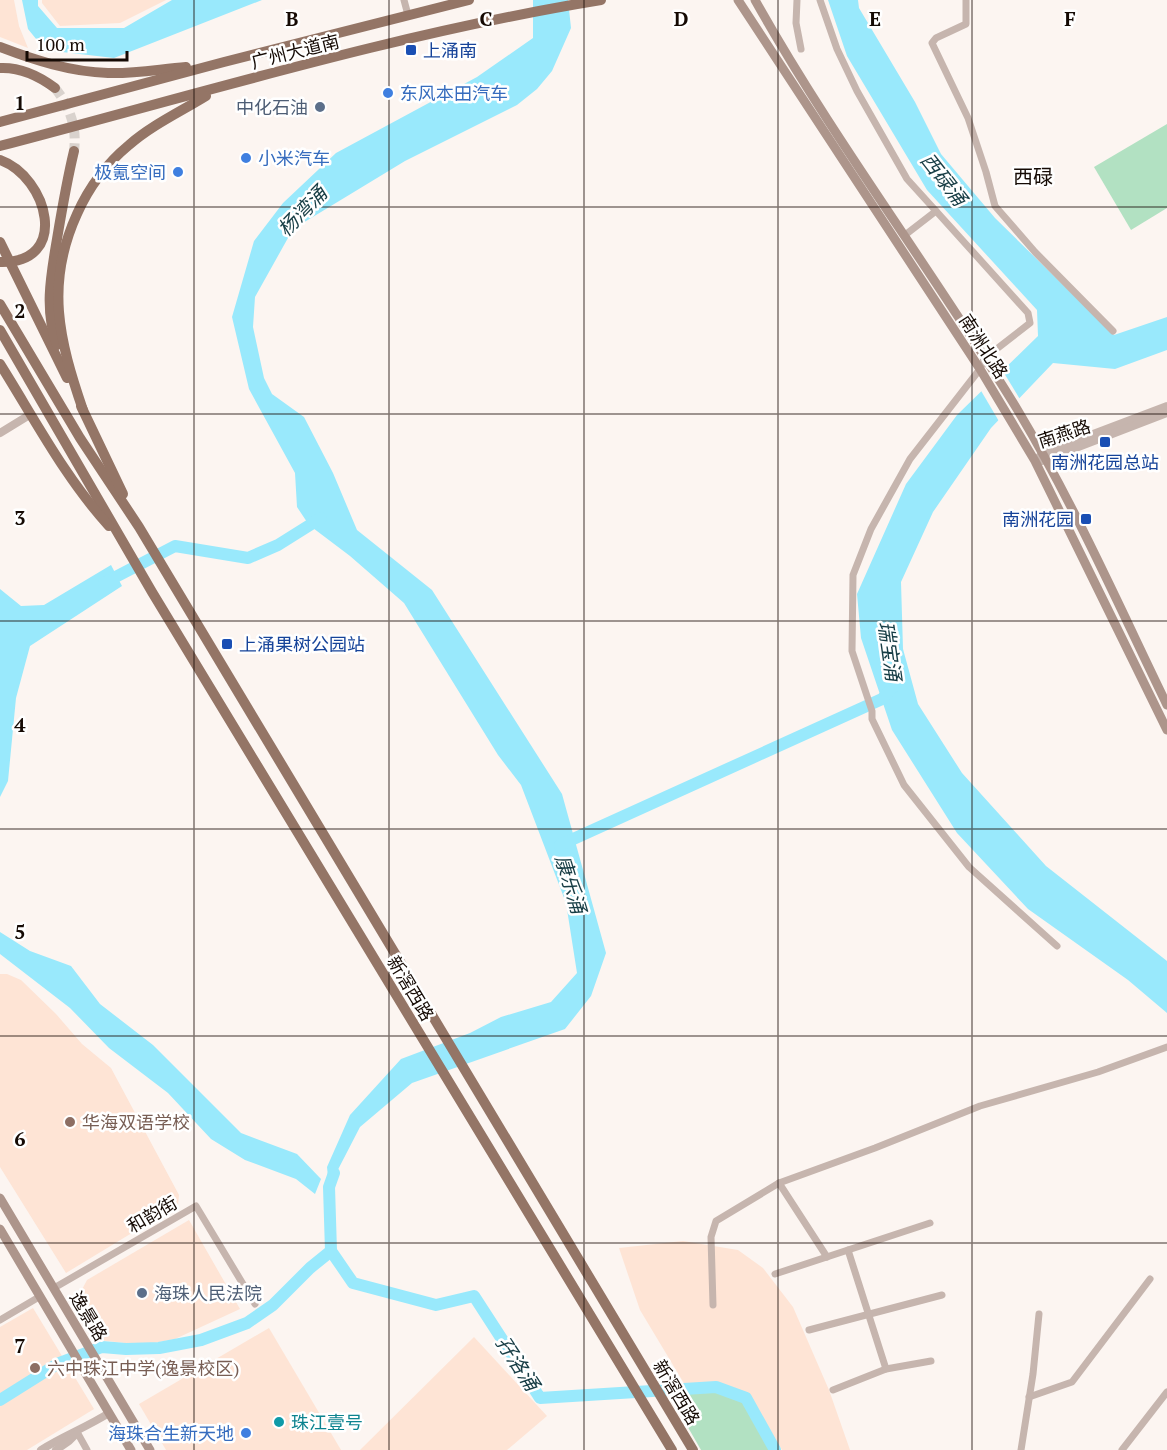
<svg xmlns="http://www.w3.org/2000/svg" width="1167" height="1450" font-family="'PT Serif','Noto Sans SC',serif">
	<rect width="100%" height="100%" fill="#fcf5f1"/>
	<g fill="#fee4d5">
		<polygon points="0,0 14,0 19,26 28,48 0,37"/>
		<polygon points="42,0 166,0 120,23 60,26 42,3"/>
		<polygon points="0,974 7,974 21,980 56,1014 82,1044 111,1068 179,1195 178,1205 66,1273 0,1167"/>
		<polygon points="189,1220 240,1309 175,1339 143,1345 98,1340 76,1301 87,1280"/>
		<polygon points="683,1241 738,1250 763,1268 793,1307 829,1390 850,1450 782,1450 755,1404 721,1385 685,1385 640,1310 619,1248"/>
		<polygon points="33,1308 94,1409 27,1450 0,1450 0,1327"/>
		<polygon points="269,1328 341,1450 166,1450 139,1404"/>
		<polygon points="474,1337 547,1416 507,1450 360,1450"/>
	</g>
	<g fill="#b2e1c2">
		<polygon points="1167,124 1167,208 1131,230 1094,167"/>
		<polygon points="716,1391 744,1403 771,1450 701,1450 670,1396"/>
	</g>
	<g fill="#99e9fc">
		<polygon points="22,0 38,0 38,6 57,28 124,28 172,0 262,0 114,58 45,50 28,29"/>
		<polygon points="533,0 568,0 571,28 552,71 537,89 517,105 405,161 293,229 255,297 253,327 264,378 272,394 304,417 333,473 357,530 432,590 562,794 606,953 591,996 565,1029 412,1083 360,1127 329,1187 327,1167 350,1115 401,1059 470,1033 501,1017 551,1002 577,973 566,903 521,785 498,755 404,603 350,556 309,525 297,507 295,473 249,389 232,317 254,241 283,203 336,153 477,77 533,38"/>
		<polygon points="828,0 858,0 859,8 915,102 941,154 995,218 1114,335 1167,317 1167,350 1115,369 1053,363 991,428 933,512 901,582 903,649 918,704 962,773 1046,866 1167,961 1167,1013 1128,980 1028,909 957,833 892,730 861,638 857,594 906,484 957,415 1038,336 1037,310 927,190 847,56"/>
		<polygon points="111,565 122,586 30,646 16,698 8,781 0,797 0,589 21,606 44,605"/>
		<polygon points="0,932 30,951 71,966 100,1004 153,1045 241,1133 297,1154 321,1179 315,1194 296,1179 245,1160 211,1139 168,1093 109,1048 70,1008 0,954"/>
	</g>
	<polygon fill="#fcf5f1" points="1001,368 1021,401 1000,423 980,389"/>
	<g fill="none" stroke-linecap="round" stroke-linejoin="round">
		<g stroke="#99e9fc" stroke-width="12">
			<polyline points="104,583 175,546 248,558 278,545 321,518"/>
			<polyline points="560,845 882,699 893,687"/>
			<polyline points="334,1173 329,1187 331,1251 353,1283 436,1305 474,1296 540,1398 716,1387 746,1398 775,1450"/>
			<polyline points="0,1400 59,1363 102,1347 126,1349 159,1348 201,1340 247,1323 273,1305 310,1268 331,1251"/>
		</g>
		<path stroke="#d9d2cd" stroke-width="10" stroke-dasharray="10 5" stroke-linecap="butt" d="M55,88C70,107 77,127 74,151"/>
		<g stroke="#c6b5ae" stroke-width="7">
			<polyline points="404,0 408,15"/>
			<polyline points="797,0 796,23 801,49"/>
			<polyline points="820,0 837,49 857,91 907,179 936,211"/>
			<polyline points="966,0 966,24 936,38 932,43 968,118 986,172 995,206 1035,252 1113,331"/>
			<polyline points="905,235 936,211 1028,313 1030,323 985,358 980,369 910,459 871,529 853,575 852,651 872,711 872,719 904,785 969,867 1057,946"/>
			<polyline points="779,1183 827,1257"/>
			<polyline points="848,1250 886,1369"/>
			<polyline points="775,1274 930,1223"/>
			<polyline points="54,1288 196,1206 255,1304"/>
			<polyline points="713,1305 711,1237 716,1221 779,1183 875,1148 980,1106 1098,1072 1167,1047"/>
			<polyline points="0,1320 39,1297"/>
			<polyline points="809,1330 942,1295"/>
			<polyline points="833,1390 886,1369 931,1361"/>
			<polyline points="1029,1397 1072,1382 1150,1279"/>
			<polyline points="77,1432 87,1450"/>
			<polyline points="1021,1450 1033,1374 1039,1314"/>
			<polyline points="1122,1450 1167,1392"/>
		</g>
		<g stroke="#c6b5ae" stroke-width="8">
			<polyline points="0,433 31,414"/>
			<polyline points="1038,458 1043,453 1167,406"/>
			<polyline points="1042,461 1167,413"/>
			<path d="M41,1450C63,1436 87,1427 109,1413"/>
			<polyline points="56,1450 69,1441 77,1433"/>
		</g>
		<g stroke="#ad958b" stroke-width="9">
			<polyline points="738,0 980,369 1035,461 1167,730"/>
			<path d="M755,0C834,141 933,271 1017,409C1074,504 1119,606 1167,705"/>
			<polyline points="0,1198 150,1450"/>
			<polyline points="0,1229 131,1450"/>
		</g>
		<g stroke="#947566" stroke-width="10">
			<path d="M0,47C34,60 71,72 108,73C134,74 160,69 186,67"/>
			<path d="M0,68C21,67 39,76 55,88"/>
			<polyline points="0,122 224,62 469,0"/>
			<path d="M0,146C199,94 398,33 601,0"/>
			<path d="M0,160C48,177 71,264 0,262"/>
			<polyline points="0,242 67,378"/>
			<polyline points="0,304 80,438 139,527 693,1450"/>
			<polyline points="0,330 152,592 672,1450"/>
			<path d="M57,345C44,309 51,275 57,239C62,209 67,180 74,151"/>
			<path d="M0,364C34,418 65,478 109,526"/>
			<polyline points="81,406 123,494"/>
			<path d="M83,410C59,340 45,284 77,214C89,187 106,164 129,145C152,125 180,112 206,96"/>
		</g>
	</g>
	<path fill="none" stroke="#150a04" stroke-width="1.5" stroke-opacity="0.55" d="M194,0V1450M389,0V1450M584,0V1450M778,0V1450M972,0V1450M0,207H1167M0,414H1167M0,621H1167M0,829H1167M0,1036H1167M0,1243H1167"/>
	<g fill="#1a4fb4" stroke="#fff" stroke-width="2">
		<rect x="405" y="44" width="12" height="12" rx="3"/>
		<rect x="1099" y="436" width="12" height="12" rx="3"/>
		<rect x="1080" y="513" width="12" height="12" rx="3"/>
		<rect x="221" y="638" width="12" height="12" rx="3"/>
	</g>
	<g fill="#3f7fe0" stroke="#fff" stroke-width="2">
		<circle cx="388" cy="93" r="6"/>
		<circle cx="246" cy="158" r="6"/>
		<circle cx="178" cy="172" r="6"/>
		<circle cx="246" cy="1433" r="6"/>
	</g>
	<g fill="#5c6f8a" stroke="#fff" stroke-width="2">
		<circle cx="320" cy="107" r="6"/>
		<circle cx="142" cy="1293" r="6"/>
	</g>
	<g fill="#8d6e63" stroke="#fff" stroke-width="2">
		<circle cx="70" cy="1122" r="6"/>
		<circle cx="35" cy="1368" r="6"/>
	</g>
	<circle fill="#0f9aa8" stroke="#fff" stroke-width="2" cx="279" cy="1422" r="6"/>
	<g text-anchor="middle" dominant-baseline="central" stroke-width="5" stroke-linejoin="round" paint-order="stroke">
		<g font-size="18" fill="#164399" stroke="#fff" text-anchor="start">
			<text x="423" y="50">上涌南</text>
			<text x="1105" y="462" text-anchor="middle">南洲花园总站</text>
			<text x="1074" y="519" text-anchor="end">南洲花园</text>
			<text x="239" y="644">上涌果树公园站</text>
		</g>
		<g font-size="18" fill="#150a04" stroke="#fff">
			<text transform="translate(295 51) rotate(-14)">广州大道南</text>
			<text transform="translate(984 346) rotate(57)">南洲北路</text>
			<text transform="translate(1064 433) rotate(-18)">南燕路</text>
			<text transform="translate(411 988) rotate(59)">新滘西路</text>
			<text transform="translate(152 1214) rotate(-30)">和韵街</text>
			<text transform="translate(89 1316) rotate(59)">逸景路</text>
			<text transform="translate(677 1392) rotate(59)">新滘西路</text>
		</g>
		<g font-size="18" fill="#366cbe" stroke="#fff" text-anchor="start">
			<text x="400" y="93">东风本田汽车</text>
			<text x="258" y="158">小米汽车</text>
			<text x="166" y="172" text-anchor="end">极氪空间</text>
			<text x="234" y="1433" text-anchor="end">海珠合生新天地</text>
		</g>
		<g font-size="18" fill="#4e5e75" stroke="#fff" text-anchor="end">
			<text x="308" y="107">中化石油</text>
			<text x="154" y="1293" text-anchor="start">海珠人民法院</text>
		</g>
		<g font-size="18" fill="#785e54" stroke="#fff" text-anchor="start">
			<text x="82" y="1122">华海双语学校</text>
			<text x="47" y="1368">六中珠江中学(逸景校区)</text>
		</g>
		<g font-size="18" fill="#0d838f" stroke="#fff" text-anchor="start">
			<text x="291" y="1422">珠江壹号</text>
		</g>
		<g font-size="20" fill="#150a04" stroke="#fff">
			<text x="1033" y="176">西碌</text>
		</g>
		<g font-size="20" font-style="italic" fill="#173d45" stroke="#fff">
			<text transform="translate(944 179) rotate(52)">西碌涌</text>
			<text transform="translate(302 211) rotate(-46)">杨湾涌</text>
			<text transform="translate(890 651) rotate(82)">瑞宝涌</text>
			<text transform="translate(571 884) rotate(73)">康乐涌</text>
			<text transform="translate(518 1363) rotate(57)">孖洛涌</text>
		</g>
	</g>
	<g font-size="20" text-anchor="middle" font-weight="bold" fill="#150a04" stroke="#fff" stroke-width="5" stroke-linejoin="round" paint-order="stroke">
		<text x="292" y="26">B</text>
		<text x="486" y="26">C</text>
		<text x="681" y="26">D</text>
		<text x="875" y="26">E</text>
		<text x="1070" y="26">F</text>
		<text x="20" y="110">1</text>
		<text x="20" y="318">2</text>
		<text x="20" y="525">3</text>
		<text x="20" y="732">4</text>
		<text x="20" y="939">5</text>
		<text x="20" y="1146">6</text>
		<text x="20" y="1353">7</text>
	</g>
	<path d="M27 51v9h100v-9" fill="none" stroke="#150a04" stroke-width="3"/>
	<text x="36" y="51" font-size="18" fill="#150a04" stroke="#ffffff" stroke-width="4.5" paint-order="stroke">100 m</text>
</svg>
